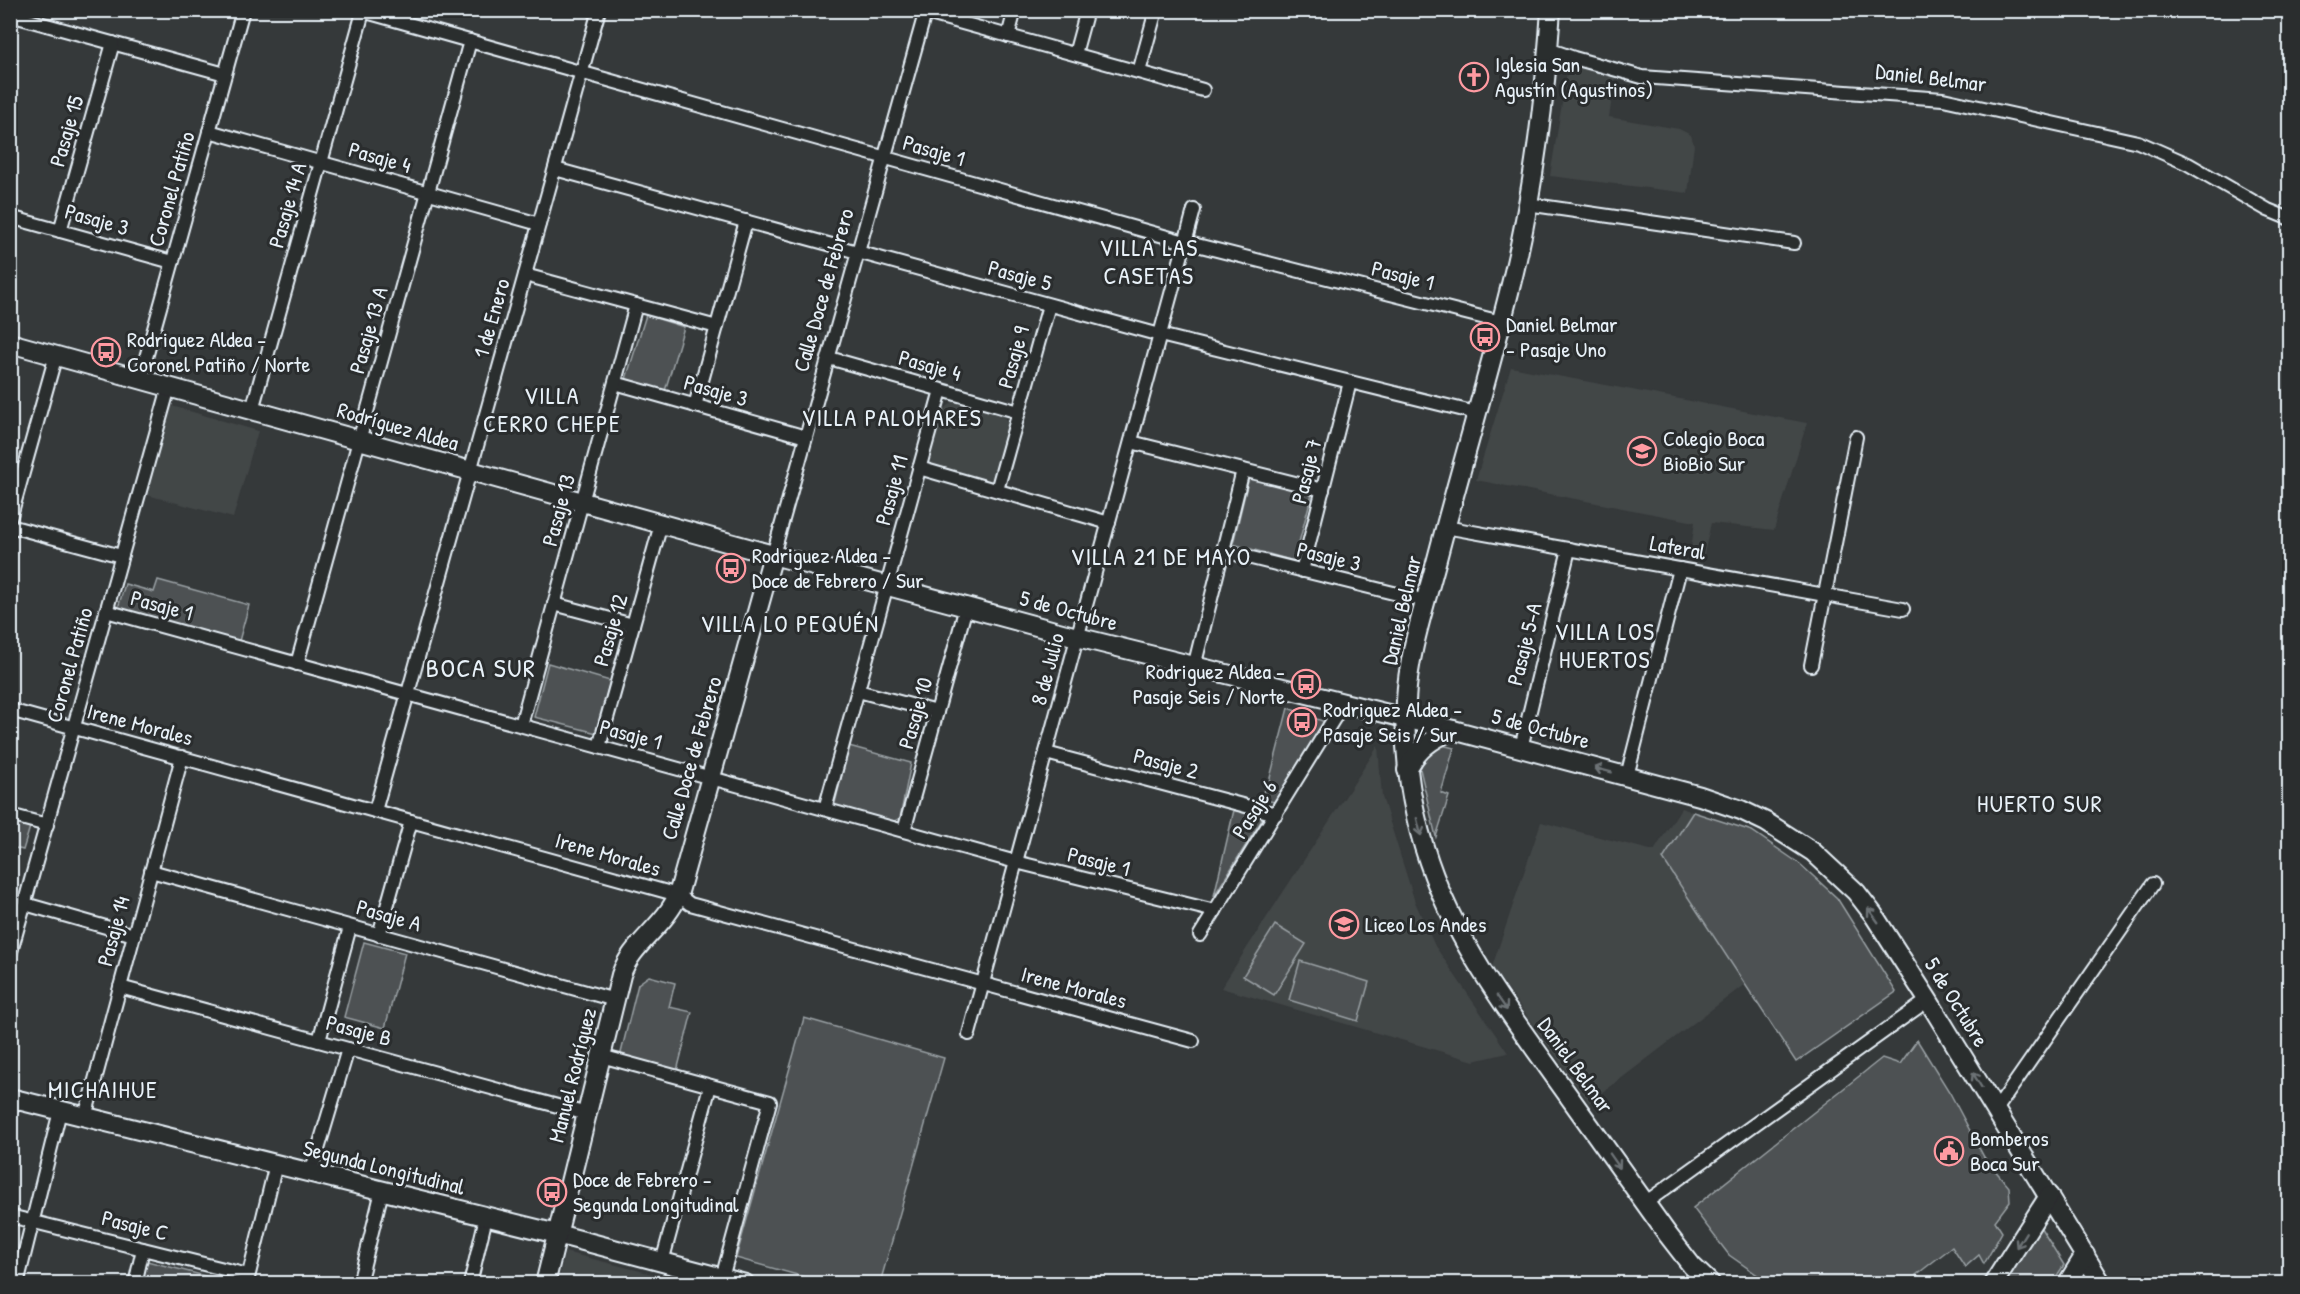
<svg xmlns="http://www.w3.org/2000/svg" width="2300" height="1294" font-family="'Patrick Hand',sans-serif">
	<rect width="100%" height="100%" fill="#35393a"/>
	<filter id="ink" filterUnits="userSpaceOnUse"><feTurbulence type="fractalNoise" baseFrequency=".0167" numOctaves="2"/><feDisplacementMap in="SourceGraphic" scale="12" xChannelSelector="R" yChannelSelector="G"/><feConvolveMatrix kernelMatrix="1 2 1 2 8 2 1 2 1" color-interpolation-filters="sRGB"/></filter>
	<g filter="url(#ink)">
		<g fill="#424647">
			<polygon points="1569,61 1616,74 1609,117 1679,129 1691,135 1694,145 1688,193 1550,176"/>
			<polygon points="1511,367 1807,423 1774,530 1711,523 1702,563 1689,562 1695,522 1476,480"/>
			<polygon points="953,402 1004,416 1010,429 994,476 989,483 935,469 930,459 943,410"/>
			<polygon points="172,406 258,431 233,518 147,495"/>
			<polygon points="1378,746 1382,797 1415,902 1435,946 1508,1053 1474,1061 1221,988"/>
			<polygon points="1681,808 1693,812 1663,859 1745,984 1589,1103 1492,967 1541,822 1654,851"/>
			<polygon points="565,1252 688,1283 558,1283"/>
		</g>
		<g fill="#4d5152" stroke="#9aa1a5" stroke-width="1.5">
			<polygon points="646,315 684,327 665,391 626,379"/>
			<polygon points="1249,477 1312,494 1294,561 1233,544"/>
			<polygon points="158,580 249,605 239,641 118,608 125,584 154,592"/>
			<polygon points="548,663 610,681 597,733 534,717"/>
			<polygon points="1288,708 1325,722 1274,802 1259,798 1269,782"/>
			<polygon points="1442,745 1454,748 1441,793 1449,796 1436,837 1420,769 1424,758"/>
			<polygon points="849,746 911,763 900,818 893,822 834,807"/>
			<polygon points="1234,810 1263,818 1214,896"/>
			<polygon points="1693,812 1752,831 1800,864 1837,898 1896,992 1796,1062 1663,859"/>
			<polygon points="10,821 30,827 23,850 11,847"/>
			<polygon points="1275,925 1306,944 1274,995 1243,976"/>
			<polygon points="364,942 405,953 385,1028 344,1017"/>
			<polygon points="1300,961 1369,982 1358,1021 1289,1000"/>
			<polygon points="649,976 675,983 669,1007 692,1012 677,1071 620,1057 638,984"/>
			<polygon points="804,1018 944,1058 880,1283 826,1283 736,1258"/>
			<polygon points="1917,1040 1950,1093 1984,1157 2009,1187 2010,1201 1995,1221 2002,1232 1984,1264 1979,1255 1965,1267 1952,1247 1916,1275 1933,1283 1769,1283 1729,1255 1693,1208 1882,1058 1900,1064"/>
			<polygon points="2039,1225 2064,1265 2052,1283 2002,1284"/>
			<polygon points="147,1261 232,1283 141,1284"/>
		</g>
		<g fill="none" stroke-linecap="round" stroke-linejoin="round">
			<g stroke="#e8f1f8" stroke-width="16">
				<g id="street">
					<polyline points="359,10 1185,242 1501,322"/>
					<polyline points="919,11 1203,90"/>
					<polyline points="10,15 225,74"/>
					<polyline points="1008,36 1015,10"/>
					<polyline points="1548,49 1574,58 1642,77 1943,99 2138,142 2188,164 2268,210 2290,219"/>
					<polyline points="1075,54 1087,10"/>
					<polyline points="1139,72 1156,10"/>
					<polyline points="209,131 539,224"/>
					<polyline points="555,169 1160,335 1476,413"/>
					<polyline points="1527,204 1794,243"/>
					<polyline points="10,217 172,262"/>
					<polyline points="60,231 113,43"/>
					<polyline points="525,275 717,327"/>
					<polyline points="829,358 1019,412"/>
					<polyline points="140,379 243,10"/>
					<polyline points="615,383 806,437"/>
					<polyline points="695,406 746,221"/>
					<polyline points="252,410 363,12"/>
					<polyline points="1131,442 1323,490"/>
					<polyline points="919,468 1109,523"/>
					<polyline points="997,490 1049,305"/>
					<polyline points="10,519 56,355"/>
					<polyline points="10,526 121,556"/>
					<polyline points="1445,527 1903,609"/>
					<polyline points="1223,551 1426,601"/>
					<polyline points="773,555 926,10"/>
					<polyline points="1302,571 1350,382"/>
					<polyline points="554,604 633,625"/>
					<polyline points="106,611 1016,862 1215,911"/>
					<polyline points="297,664 470,41"/>
					<polyline points="1811,665 1856,437"/>
					<polyline points="1194,667 1243,470"/>
					<polyline points="858,691 937,712"/>
					<polyline points="10,710 678,895 690,904 1193,1041"/>
					<polyline points="521,725 636,305"/>
					<polyline points="599,747 661,524"/>
					<polyline points="1521,748 1569,549"/>
					<polyline points="1046,753 1276,814"/>
					<polyline points="1627,776 1680,569"/>
					<polyline points="825,809 941,390"/>
					<polyline points="375,811 599,10"/>
					<polyline points="10,815 47,825"/>
					<polyline points="904,831 966,607"/>
					<polyline points="151,871 615,1000"/>
					<polyline points="25,904 134,935"/>
					<polyline points="379,935 411,821"/>
					<polyline points="1200,935 1343,704"/>
					<polyline points="10,955 169,387"/>
					<polyline points="120,987 587,1114"/>
					<polyline points="969,1034 1194,210"/>
					<polyline points="319,1041 350,927"/>
					<polyline points="601,1056 770,1102 722,1278"/>
					<polyline points="1996,1110 2153,884"/>
					<polyline points="85,1117 182,757"/>
					<polyline points="311,1173 348,1049"/>
					<polyline points="1645,1203 1928,1000"/>
					<polyline points="10,1216 248,1275"/>
					<polyline points="662,1262 710,1086"/>
					<polyline points="247,1282 276,1164"/>
					<polyline points="17,1284 60,1111"/>
					<polyline points="135,1284 143,1249"/>
					<polyline points="359,1284 382,1191"/>
					<polyline points="470,1284 486,1217"/>
				</g>
			</g>
			<g stroke="#e8f1f8" stroke-width="22">
				<g id="secondary">
					<path d="M1551,10C1545,98 1534,187 1514,272C1491,368 1462,463 1437,559C1425,605 1408,654 1406,701C1403,760 1413,821 1434,876C1460,945 1502,1003 1545,1063C1586,1120 1627,1178 1668,1235L1692,1266L1711,1284"/>
					<polyline points="10,343 773,555 1077,637 1453,730 1700,796 1741,810 1766,822 1813,852 1856,892 1873,914 1928,1000 2102,1284"/>
					<path d="M1407,770C1417,749 1432,739 1453,730"/>
					<polyline points="10,1098 557,1234 745,1284"/>
					<path d="M545,1284L621,975C631,944 665,926 678,895L773,555"/>
					<polyline points="1993,1284 2049,1196"/>
					<polyline points="2067,1284 2085,1255"/>
				</g>
			</g>
			<use href="#street" stroke="#2a2d2e" stroke-width="12"/>
			<use href="#secondary" stroke="#2a2d2e" stroke-width="18"/>
		</g>
		<defs><path id="oneway-shaft" d="M-6 0H5M1.5-3L5.5 0L1.5 3" fill="none" stroke-width="1.6" stroke-linecap="round" stroke-linejoin="round" transform="scale(1.5)"/></defs>
		<g stroke="#6c7275">
			<use href="#oneway-shaft" transform="translate(1603 770) rotate(-165)"/>
			<use href="#oneway-shaft" transform="translate(1419 827) rotate(76)"/>
			<use href="#oneway-shaft" transform="translate(1873 915) rotate(-126)"/>
			<use href="#oneway-shaft" transform="translate(1502 1003) rotate(55)"/>
			<use href="#oneway-shaft" transform="translate(1977 1080) rotate(-121)"/>
			<use href="#oneway-shaft" transform="translate(1615 1161) rotate(55)"/>
			<use href="#oneway-shaft" transform="translate(2021 1240) rotate(122)"/>
		</g>
	</g>
	<defs>
		<g id="church-ring" transform="scale(1.5)"><circle r="9.5" fill="#2a2d2e" stroke="#ff9aa2" stroke-width="1.5"/><path d="M-1.2-6h2.4v3.5h3.3v2.4h-3.3V6h-2.4V-.1h-3.3v-2.4h3.3Z" fill="#ff9aa2"/></g>
		<g id="bus-ring" transform="scale(1.5)"><circle r="9.5" fill="#2a2d2e" stroke="#ff9aa2" stroke-width="1.5"/><path d="M-5-6H5V4H4V6H2V4H-2V6H-4V4H-5ZM-3.5-4V0h7V-4ZM-3.5 1.2v1.5H-2V1.2ZM2 1.2v1.5H3.5V1.2Z" fill="#ff9aa2"/></g>
		<g id="school-ring" transform="scale(1.5)"><circle r="9.5" fill="#2a2d2e" stroke="#ff9aa2" stroke-width="1.5"/><path d="M0-5L7-2L0 1L-7-2ZM-4 1L0 2.5L4 1V4Q0 6-4 4Z" fill="#ff9aa2"/></g>
		<g id="civic-ring" transform="scale(1.5)"><circle r="9.5" fill="#2a2d2e" stroke="#ff9aa2" stroke-width="1.5"/><path d="M-.6-6.5H3V-4.5H.6V-3L4-1V1h2V6H-6V1h2V-1L-.6-3ZM-1.2 2.5V6h2.4V2.5Z" fill="#ff9aa2"/></g>
	</defs>
	<g fill-rule="evenodd">
		<use href="#church-ring" x="1474" y="77"/>
		<use href="#bus-ring" x="1485" y="337"/>
		<use href="#bus-ring" x="106" y="352"/>
		<use href="#school-ring" x="1642" y="451"/>
		<use href="#bus-ring" x="731" y="568"/>
		<use href="#bus-ring" x="1306" y="684"/>
		<use href="#bus-ring" x="1302" y="722"/>
		<use href="#school-ring" x="1344" y="924"/>
		<use href="#civic-ring" x="1949" y="1151"/>
		<use href="#bus-ring" x="552" y="1192"/>
	</g>
	<g text-anchor="middle" dominant-baseline="central" stroke-width="6" stroke-linejoin="round" paint-order="stroke">
		<g font-size="22" fill="#e8f1f8" stroke="#2a2d2e" text-anchor="start">
			<text x="1495" y="64">Iglesia San<tspan x="1495" dy="25">Agustín (Agustinos)</tspan></text>
			<text x="1506" y="324">Daniel Belmar<tspan x="1506" dy="25">- Pasaje Uno</tspan></text>
			<text x="127" y="339">Rodriguez Aldea -<tspan x="127" dy="25">Coronel Patiño / Norte</tspan></text>
			<text x="1663" y="438">Colegio Boca<tspan x="1663" dy="25">BioBio Sur</tspan></text>
			<text x="752" y="555">Rodriguez Aldea -<tspan x="752" dy="25">Doce de Febrero / Sur</tspan></text>
			<text x="1285" y="671" text-anchor="end">Rodriguez Aldea -<tspan x="1285" dy="25">Pasaje Seis / Norte</tspan></text>
			<text x="1323" y="709">Rodriguez Aldea -<tspan x="1323" dy="25">Pasaje Seis / Sur</tspan></text>
			<text x="1365" y="924">Liceo Los Andes</text>
			<text x="1970" y="1138">Bomberos<tspan x="1970" dy="25">Boca Sur</tspan></text>
			<text x="573" y="1179">Doce de Febrero -<tspan x="573" dy="25">Segunda Longitudinal</tspan></text>
		</g>
		<g font-size="22" fill="#e8f1f8" stroke="#2a2d2e">
			<text transform="translate(1931 77) rotate(7)">Daniel Belmar</text>
			<text transform="translate(66 131) rotate(-74)">Pasaje 15</text>
			<text transform="translate(934 150) rotate(16)">Pasaje 1</text>
			<text transform="translate(380 157) rotate(16)">Pasaje 4</text>
			<text transform="translate(171 189) rotate(-74)">Coronel Patiño</text>
			<text transform="translate(287 205) rotate(-74)">Pasaje 14 A</text>
			<text transform="translate(97 219) rotate(16)">Pasaje 3</text>
			<text transform="translate(1020 275) rotate(15)">Pasaje 5</text>
			<text transform="translate(1403 275) rotate(14)">Pasaje 1</text>
			<text transform="translate(823 290) rotate(-74)">Calle Doce de Febrero</text>
			<text transform="translate(491 318) rotate(-74)">1 de Enero</text>
			<text transform="translate(368 330) rotate(-74)">Pasaje 13 A</text>
			<text transform="translate(1013 357) rotate(-74)">Pasaje 9</text>
			<text transform="translate(930 365) rotate(16)">Pasaje 4</text>
			<text transform="translate(716 390) rotate(16)">Pasaje 3</text>
			<text transform="translate(398 426) rotate(16)">Rodríguez Aldea</text>
			<text transform="translate(1306 471) rotate(-76)">Pasaje 7</text>
			<text transform="translate(891 490) rotate(-75)">Pasaje 11</text>
			<text transform="translate(558 510) rotate(-75)">Pasaje 13</text>
			<text transform="translate(1678 547) rotate(10)">Lateral</text>
			<text transform="translate(1329 556) rotate(14)">Pasaje 3</text>
			<text transform="translate(162 605) rotate(15)">Pasaje 1</text>
			<text transform="translate(1069 610) rotate(15)">5 de Octubre</text>
			<text transform="translate(1401 610) rotate(-77)">Daniel Belmar</text>
			<text transform="translate(610 630) rotate(-74)">Pasaje 12</text>
			<text transform="translate(1524 644) rotate(-76)">Pasaje 5-A</text>
			<text transform="translate(69 665) rotate(-74)">Coronel Patiño</text>
			<text transform="translate(1047 669) rotate(-75)">8 de Julio</text>
			<text transform="translate(915 713) rotate(-74)">Pasaje 10</text>
			<text transform="translate(140 724) rotate(15)">Irene Morales</text>
			<text transform="translate(1541 728) rotate(15)">5 de Octubre</text>
			<text transform="translate(631 734) rotate(15)">Pasaje 1</text>
			<text transform="translate(691 758) rotate(-74)">Calle Doce de Febrero</text>
			<text transform="translate(1166 763) rotate(15)">Pasaje 2</text>
			<text transform="translate(1254 809) rotate(-58)">Pasaje 6</text>
			<text transform="translate(608 854) rotate(16)">Irene Morales</text>
			<text transform="translate(1099 861) rotate(14)">Pasaje 1</text>
			<text transform="translate(389 915) rotate(16)">Pasaje A</text>
			<text transform="translate(113 931) rotate(-75)">Pasaje 14</text>
			<text transform="translate(1074 987) rotate(15)">Irene Morales</text>
			<text transform="translate(1957 1002) rotate(58)">5 de Octubre</text>
			<text transform="translate(359 1030) rotate(15)">Pasaje B</text>
			<text transform="translate(1576 1065) rotate(54)">Daniel Belmar</text>
			<text transform="translate(572 1075) rotate(-76)">Manuel Rodríguez</text>
			<text transform="translate(384 1167) rotate(14)">Segunda Longitudinal</text>
			<text transform="translate(135 1225) rotate(14)">Pasaje C</text>
		</g>
		<g font-size="24" letter-spacing="1.5" fill="#e8f1f8" stroke="#2a2d2e">
			<text x="1149" y="247">VILLA LAS<tspan x="1149" dy="28">CASETAS</tspan></text>
			<text x="552" y="395">VILLA<tspan x="552" dy="28">CERRO CHEPE</tspan></text>
			<text x="892" y="417">VILLA PALOMARES</text>
			<text x="1161" y="556">VILLA 21 DE MAYO</text>
			<text x="790" y="623">VILLA LO PEQUÉN</text>
			<text x="1605" y="631">VILLA LOS<tspan x="1605" dy="28">HUERTOS</tspan></text>
			<text x="2040" y="803">HUERTO SUR</text>
			<text x="103" y="1089">MICHAIHUE</text>
		</g>
		<g font-size="26" letter-spacing="1.5" fill="#e8f1f8" stroke="#2a2d2e">
			<text x="481" y="667">BOCA SUR</text>
		</g>
	</g>
	<rect width="2300" height="1294" fill="none" stroke="#2a2d2e" stroke-width="36"/>
	<rect x="18" y="18" width="2264" height="1258" fill="none" stroke="#e8f1f8" stroke-width="2" filter="url(#ink)"/>
</svg>
